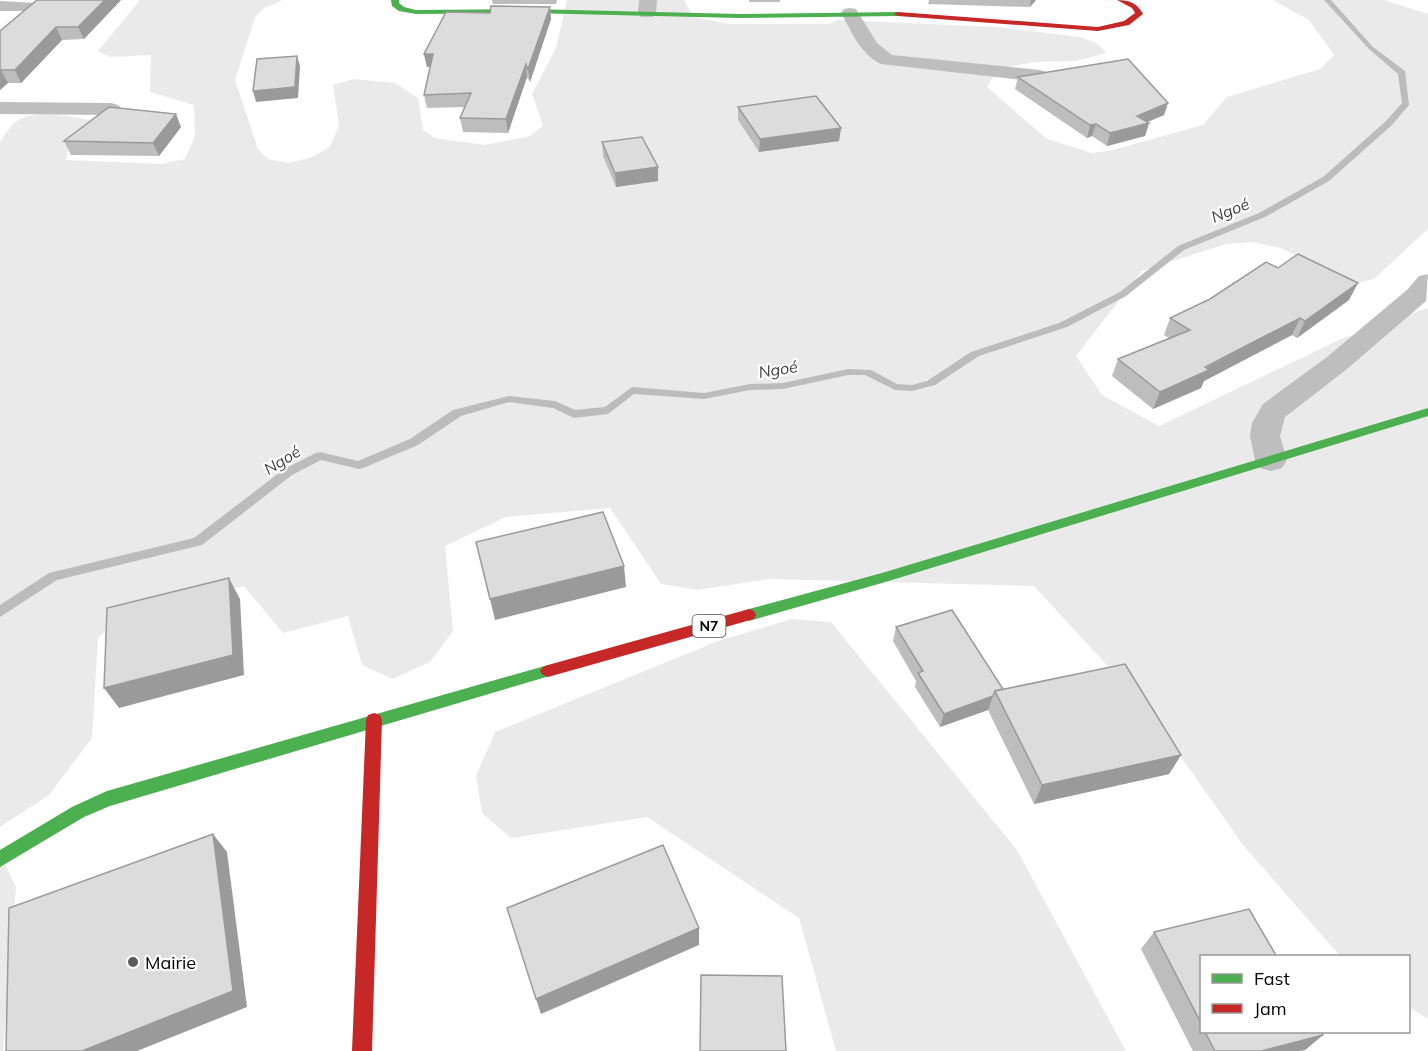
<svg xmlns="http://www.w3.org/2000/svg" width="1428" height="1051" font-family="Mulish,sans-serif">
	<rect width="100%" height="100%" fill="#fff"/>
	<g fill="#eaeaea">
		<path d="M140,0H283L264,8L255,17L235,80L258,149L268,159L289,163L312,157L330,147L339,125L333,85L354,79L395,83L418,98L423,130L435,138L485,145L530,136L543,126L532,94L556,48L567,0H684L693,17L728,24H828L838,20L997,27L1081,37L1098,44L1106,53L1076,61L1034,62L998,69L987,87L1047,139L1092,153L1113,150L1203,125L1227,97L1320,69L1334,55L1309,20L1273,0H1384L1428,14V229L1374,279L1352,284L1281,248L1252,242L1226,244L1142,271L1076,356L1102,395L1159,426L1341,339L1428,308V1019L1409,1007L1408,956H1340L1243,845L1148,710L1034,586L769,579L698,590L661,584L610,508L506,517L445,546L453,631L430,662L392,679L362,665L348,616L283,633L244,586L126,612L98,638L92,738L49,795L0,827V142C4,136 9,128 14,123C32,108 70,117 90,120L93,124L68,149L66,160L161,164L185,159L195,136L194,105L150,92L151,55L110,57L98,51Z"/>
		<polygon points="792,619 831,622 1017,850 1126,1051 836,1051 799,918 647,817 511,838 482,813 476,776 495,732 718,641"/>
		<polygon points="0,854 16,887 3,1051 0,1051"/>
	</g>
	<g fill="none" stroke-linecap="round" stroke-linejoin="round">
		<polygon fill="#bcbcbc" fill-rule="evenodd" points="1324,0 1331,0 1373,47 1405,71 1409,105 1392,125 1329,181 1265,217 1184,250 1126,296 1067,327 979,356 935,385 912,391 895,390 865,375 848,375 783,389 750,390 704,399 634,394 608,414 574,418 553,408 509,402 461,416 418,445 363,468 359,469 321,460 292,475 202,545 57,580 0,617 0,605 49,573 194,538 284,469 316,453 320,452 358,461 410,439 453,410 509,396 555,401 575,410 605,407 632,387 704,393 750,384 783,383 848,369 871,370 897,384 912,385 927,381 971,352 1059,323 1120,292 1178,246 1259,213 1323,177 1386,121 1402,103 1398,74 1369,49"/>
		<g fill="#bebebe" fill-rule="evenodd">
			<polygon points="639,0 657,0 656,13 653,17 641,17 638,13"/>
			<polygon points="0,1 36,3 39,7 36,11 0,11"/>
			<path d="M850,8L856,9L877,43L892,55L1040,70L1047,72L1050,76L1047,80L1040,82L881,64C860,54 852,32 841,13L844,9Z"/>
			<polygon points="0,102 111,103 118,105 122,109 118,113 111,115 0,114"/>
			<polygon points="1428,274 1426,301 1347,369 1285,417 1280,436 1287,460 1282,468 1271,471 1260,468 1255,460 1250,436 1252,423 1263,404 1327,357 1408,289 1419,276"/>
		</g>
		<g fill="#4caf50" fill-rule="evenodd">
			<polygon points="391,0 399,0 399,3 404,7 416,10 530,9 739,14 898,12 902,14 898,16 739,18 530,13 416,14 399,11 392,6"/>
			<polygon points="1428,408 1428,416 882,583 749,621 744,619 742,615 744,611 749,609 882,573"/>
			<polygon points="548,665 553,667 556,671 553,675 110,806 84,817 0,867 0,850 72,807 107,791"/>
		</g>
		<g fill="#c62828" fill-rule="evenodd">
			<path d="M1117,0C1130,0 1137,3 1143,14L1129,25L1098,31L898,16L894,14L898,12L1098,27L1124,21L1135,13L1132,8Z"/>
			<polygon points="749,609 754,611 756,615 754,619 548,677 543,675 540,671 543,667 548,665"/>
			<polygon points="374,713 380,715 382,720 372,1051 352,1051 366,720 368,715"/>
		</g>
	</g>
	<g fill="#bdbdbd">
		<polygon points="37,0 121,0 84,39 62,40 21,83 8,83 0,90 0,31"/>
		<polygon points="492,0 557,0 556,4 493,4"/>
		<rect x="749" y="0" width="31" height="2"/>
		<polygon points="929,0 1036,0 1030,7 928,4"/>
		<polygon points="550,7 551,19 530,82 527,77 508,133 463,132 460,118 465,107 427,108 424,95 430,67 427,67 424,54"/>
		<polygon points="1018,77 1168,103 1164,115 1147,122 1149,123 1145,136 1107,146 1092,136 1087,138 1015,89"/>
		<polygon points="738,107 841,128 839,141 759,152 738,120"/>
		<polygon points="181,127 159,156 71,155 64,141"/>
		<polygon points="602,142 658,167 658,181 616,187 603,156"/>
		<polygon points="1349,300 1297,338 1292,335 1204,381 1201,388 1153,409 1112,376 1118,359 1169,338 1164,335 1170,318"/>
		<polygon points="896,627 1003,689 1181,755 1169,774 1034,804 988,710 940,727 915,687 916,681 893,641"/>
		<polygon points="1154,932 1202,957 1202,1032 1321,1032 1323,1035 1305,1050 1299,1051 1193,1051 1141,949"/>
	</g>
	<g fill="#9a9a9a">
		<polygon points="105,0 121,0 84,39 78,27"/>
		<polygon points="1031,0 1036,0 1030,7"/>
		<polygon points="550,7 551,19 530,82 528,69"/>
		<polygon points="56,27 62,40 21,83 15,70"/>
		<polygon points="424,54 433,54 435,66 427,67"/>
		<polygon points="297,56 300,66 298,98 256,102 253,91"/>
		<polygon points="526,64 527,77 508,133 506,119"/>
		<polygon points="1,70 8,83 0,90 0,72"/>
		<polygon points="1168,103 1164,115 1138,126 1149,123 1145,136 1107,146 1110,133 1137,116"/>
		<polygon points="176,114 181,127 159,156 153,143"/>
		<polygon points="1096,124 1092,136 1087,138 1090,125"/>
		<polygon points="841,128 839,141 759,152 760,139"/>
		<polygon points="658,167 658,181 616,187 615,173"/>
		<polygon points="1358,283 1349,300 1297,338 1305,321"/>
		<polygon points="1300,318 1292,335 1204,381 1201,388 1153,409 1160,392"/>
		<polygon points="624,566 626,587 495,620 490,599"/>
		<polygon points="229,578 240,599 244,675 119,708 104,688"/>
		<polygon points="993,696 988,710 940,727 944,714"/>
		<polygon points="1181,755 1169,774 1034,804 1042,785"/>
		<polygon points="213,834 227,852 247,1007 137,1051 82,1051"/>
		<polygon points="699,928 699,945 541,1014 536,999"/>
		<polygon points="1323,1035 1305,1050 1299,1051 1261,1051"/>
	</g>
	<g fill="#dcdcdc" stroke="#9a9a9a" stroke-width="1.5">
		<polygon points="37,0 105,0 78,27 56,27 15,70 1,70 0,72 0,31"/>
		<polygon points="491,6 550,7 528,69 526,64 506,119 460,118 471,93 424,95 433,54 424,54 446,12 490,13"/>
		<polygon points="297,56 295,87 253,91 257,59"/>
		<polygon points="1128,59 1168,103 1137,116 1149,123 1110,133 1096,124 1090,125 1018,77"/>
		<polygon points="816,96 841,128 760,139 738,107"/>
		<polygon points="109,107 176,114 153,143 64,141"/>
		<polygon points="642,137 658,167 615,173 602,142"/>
		<polygon points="1298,254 1358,283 1305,321 1300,318 1205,367 1209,370 1160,392 1118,359 1190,330 1170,318 1210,299 1266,262 1278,268"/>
		<polygon points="603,512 624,566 490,599 476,542"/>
		<polygon points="229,578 233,655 104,688 107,608"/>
		<polygon points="952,610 1003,689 995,691 993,696 944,714 918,673 923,671 896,627"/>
		<polygon points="1125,664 1181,755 1042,785 995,691"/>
		<polygon points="213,834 233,991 82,1051 6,1051 9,908"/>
		<polygon points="663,845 699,928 536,999 507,908"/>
		<polygon points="1249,909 1277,957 1202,957 1202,1025 1154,932"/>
		<polygon points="701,975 782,976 786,1051 700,1051"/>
		<polygon points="1205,1032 1321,1032 1323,1035 1261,1051 1215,1051"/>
	</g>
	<circle fill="#595959" stroke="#fff" stroke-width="2" cx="133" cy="962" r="6"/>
	<g text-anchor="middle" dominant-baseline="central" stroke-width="4.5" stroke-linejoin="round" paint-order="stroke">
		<rect fill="#fff" stroke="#4c4c4c" stroke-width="1.5" x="692.5" y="615" width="33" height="22" rx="4.5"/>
		<g font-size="14" font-weight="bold" fill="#000">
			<text x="709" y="626">N7</text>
		</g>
		<g font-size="16" font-style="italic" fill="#404040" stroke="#fff">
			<text transform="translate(1230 210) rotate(-22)">Ngoé</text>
			<text transform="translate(778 369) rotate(-9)">Ngoé</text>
			<text transform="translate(282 460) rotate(-32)">Ngoé</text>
		</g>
		<g font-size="18" fill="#000" stroke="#fff" text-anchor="start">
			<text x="145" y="962">Mairie</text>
		</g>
	</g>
	<rect x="1200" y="955" width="210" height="78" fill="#ffffff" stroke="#999999" stroke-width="1.5"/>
	<rect x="1212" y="974" width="30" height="9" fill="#4caf50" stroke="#999999" stroke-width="1.5"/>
	<text x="1254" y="985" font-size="18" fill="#000000">Fast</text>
	<rect x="1212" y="1004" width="30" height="9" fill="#c62828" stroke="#999999" stroke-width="1.5"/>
	<text x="1254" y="1015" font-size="18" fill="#000000">Jam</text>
</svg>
